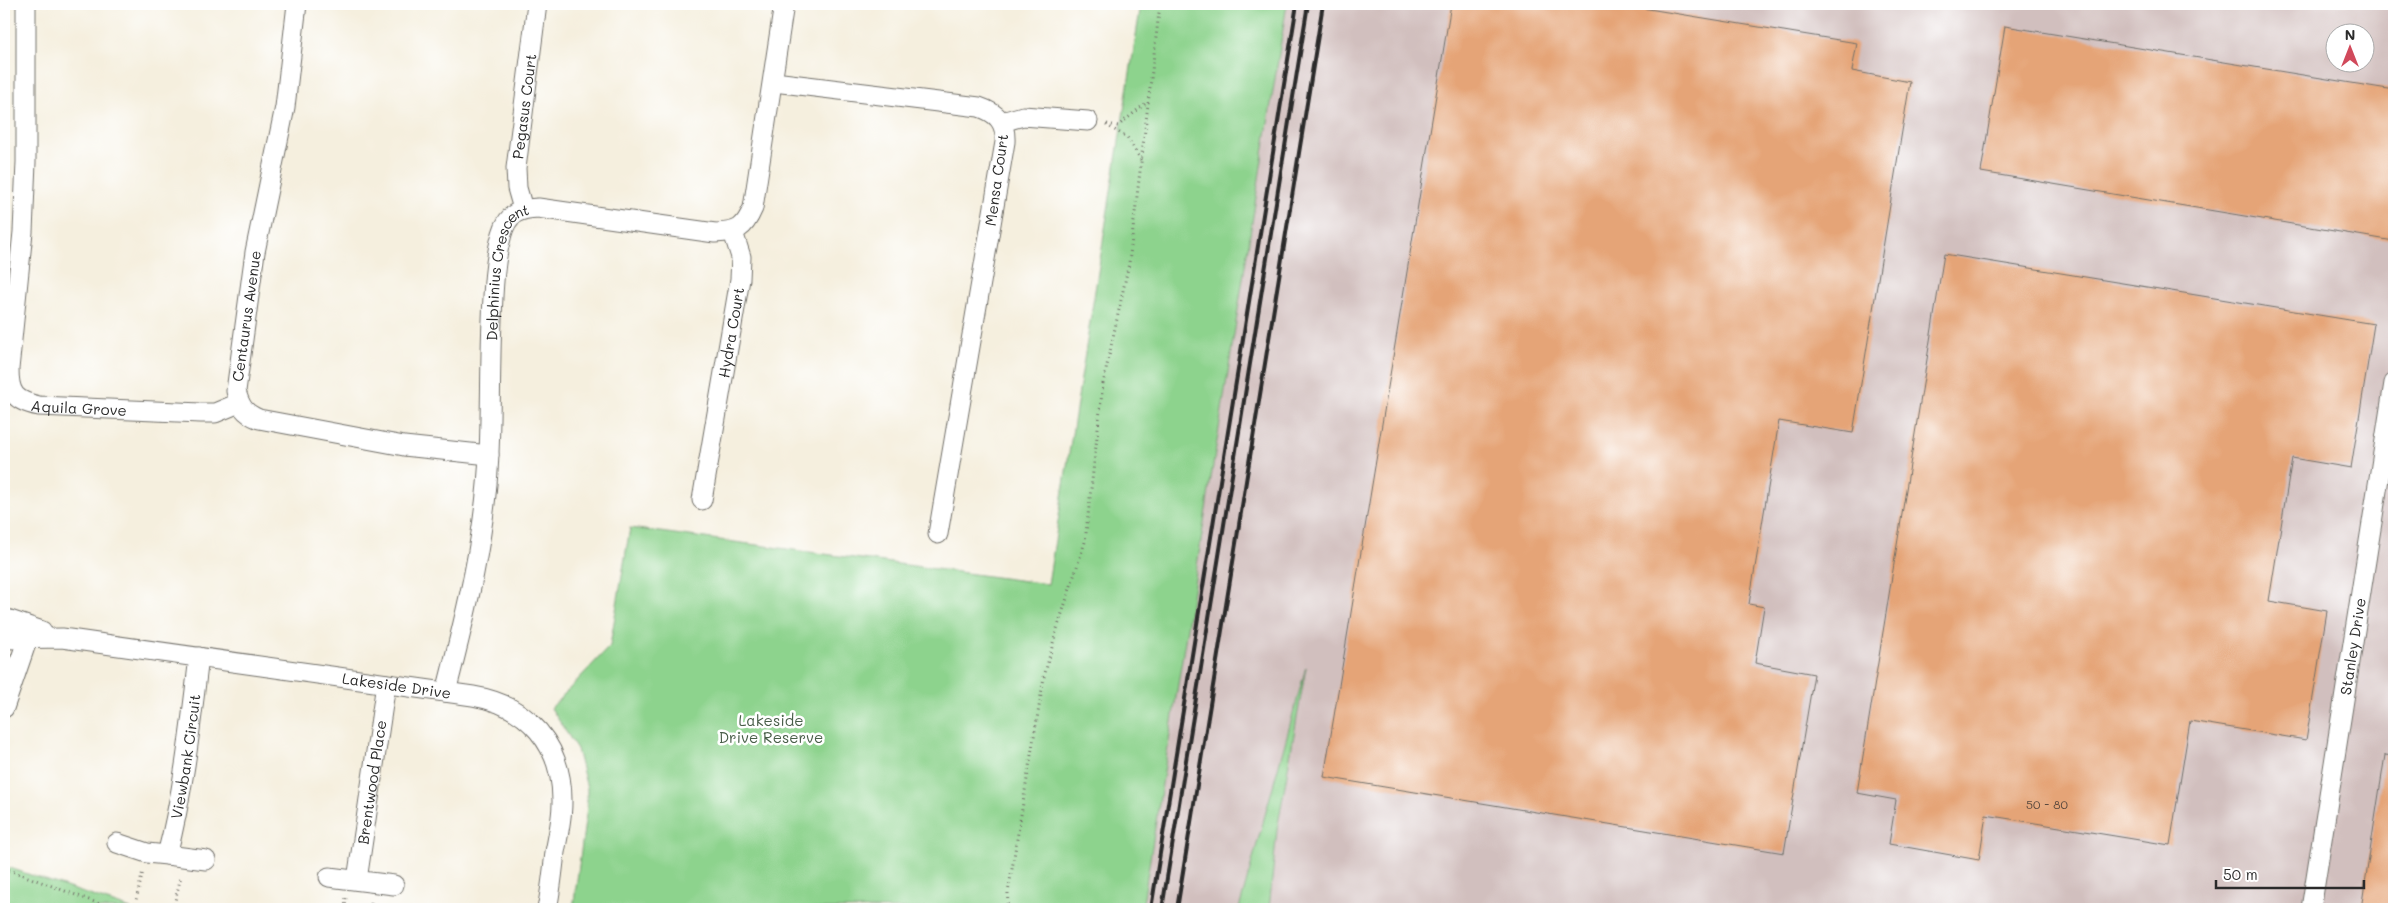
<svg xmlns="http://www.w3.org/2000/svg" width="2398" height="913" font-family="Mali,sans-serif">
	<rect width="100%" height="100%" fill="#fff"/>
	<filter id="ink" filterUnits="userSpaceOnUse"><feTurbulence type="fractalNoise" baseFrequency=".02" numOctaves="2"/><feDisplacementMap in="SourceGraphic" scale="10" xChannelSelector="R" yChannelSelector="G"/><feConvolveMatrix kernelMatrix="1 2 1 2 8 2 1 2 1" color-interpolation-filters="sRGB"/></filter>
	<filter id="wash" filterUnits="userSpaceOnUse"><feTurbulence type="fractalNoise" baseFrequency=".0096" numOctaves="4" result="noise"/><feDisplacementMap in="SourceGraphic" scale="20" xChannelSelector="R" yChannelSelector="G"/><feGaussianBlur stdDeviation="1.12" result="paint"/><feColorMatrix in="noise" values="0 0 0 0 0 0 0 0 0 0 0 0 0 0 0 0 0 1.4 0 .05"/><feComposite in="paint" operator="in"/></filter>
	<g filter="url(#wash)">
		<rect width="100%" height="100%" fill="#f5efde"/>
		<path fill="#d1bfbe" fill-rule="evenodd" d="M1287,4H2394V909H1269L1277,830L1304,673L1239,909H1142ZM2336,32H2366V62H2336Z"/>
		<g fill="#8dd38d" stroke="#5c7f5c">
			<polygon points="1141,4 1287,4 1142,909 573,909 587,807 587,788 577,749 551,708 610,646 630,528 1048,584"/>
			<polygon points="1306,667 1277,830 1269,909 1239,909"/>
			<polygon points="4,866 131,909 4,909"/>
		</g>
		<g id="blocks">
			<g fill="#e5a477">
				<polygon points="1451,4 1618,4 1857,43 1852,71 1910,82 1853,433 1779,421 1749,604 1764,607 1755,663 1814,674 1784,853 1324,777"/>
				<polygon points="2005,26 2394,90 2394,241 1981,172"/>
				<polygon points="1944,254 2374,324 2351,468 2292,458 2269,601 2327,611 2306,740 2190,721 2170,845 1986,815 1979,860 1889,844 1896,800 1857,793"/>
				<polygon points="2385,755 2394,756 2394,909 2361,909"/>
			</g>
		</g>
	</g>
	<g filter="url(#ink)">
		<use href="#blocks" fill-opacity="0" stroke="#72706a" stroke-width="1"/>
		<g fill="none" stroke-linecap="round" stroke-linejoin="round">
			<g stroke="#72706a" stroke-width="21">
				<g id="minor">
					<path id="s1" d="M26,4V162L23,232L9,369C9,394 15,401 39,406L201,413H215L239,403"/>
					<path d="M297,4L285,107L255,252L236,391C240,406 244,413 259,419L404,446L489,455"/>
					<path d="M774,82L979,107C997,113 1006,122 1005,142L938,534"/>
					<polyline points="1002,122 1023,116 1088,121"/>
					<path id="s2" d="M523,209L517,188L516,168L537,4"/>
					<path id="s3" d="M702,500L740,279L741,257L733,232"/>
					<polyline points="4,618 42,631"/>
					<path id="s4" d="M4,639L62,638L473,696C528,705 563,745 562,803C562,819 558,836 555,852C553,871 551,890 547,909"/>
					<path id="s5" d="M446,692C466,614 486,534 489,453C491,409 490,365 492,320C493,292 494,261 502,234C508,213 519,209 538,208L715,233C738,232 744,229 753,208L784,4"/>
					<polyline points="4,708 31,629"/>
					<path id="s6" d="M117,843L147,853L167,855C184,790 191,723 199,657"/>
					<polyline points="167,855 206,860"/>
					<polyline points="329,877 394,885"/>
					<path id="s7" d="M357,880L386,684"/>
					<path id="s8" d="M2311,909L2394,383"/>
				</g>
			</g>
			<g stroke="#72706a" stroke-width="3" stroke-dasharray="1 4" stroke-linecap="butt">
				<polyline points="1107,124 1118,126 1146,103"/>
				<polyline points="1106,125 1127,137 1141,160"/>
				<polyline points="4,868 113,909"/>
				<polyline points="134,909 143,871"/>
				<polyline points="173,909 181,876"/>
				<polyline points="345,909 346,897"/>
				<polyline points="370,909 372,900"/>
				<polyline points="1007,909 1008,893 1044,677 1056,632 1085,542 1103,384 1129,263 1160,4"/>
			</g>
			<use href="#minor" stroke="#fff" stroke-width="19"/>
			<g stroke="#2b2b2b" stroke-width="4">
				<polyline points="1151,909 1297,4"/>
				<polyline points="1162,909 1308,4"/>
				<polyline points="1177,909 1323,4"/>
			</g>
		</g>
	</g>
	<g text-anchor="middle" dominant-baseline="central" stroke-width="5" stroke-linejoin="round" paint-order="stroke">
		<g font-size="12" fill="#5a493e">
			<text x="2047" y="804">50 - 80</text>
		</g>
		<g font-size="15" fill="#2b2b2b" stroke="#fff">
			<text stroke="none"><textPath href="#s2" startOffset="104">Pegasus Court</textPath></text>
			<text transform="translate(996 180) rotate(-82)">Mensa Court</text>
			<text stroke="none"><textPath href="#s5" startOffset="429">Delphinius Crescent</textPath></text>
			<text transform="translate(246 316) rotate(-82)">Centaurus Avenue</text>
			<text stroke="none"><textPath href="#s3" startOffset="170">Hydra Court</textPath></text>
			<text stroke="none"><textPath href="#s1" startOffset="460">Aquila Grove</textPath></text>
			<text stroke="none"><textPath href="#s8" startOffset="266">Stanley Drive</textPath></text>
			<text stroke="none"><textPath href="#s4" startOffset="396">Lakeside Drive</textPath></text>
			<text stroke="none"><textPath href="#s6" startOffset="152">Viewbank Circuit</textPath></text>
			<text stroke="none"><textPath href="#s7" startOffset="99">Brentwood Place</textPath></text>
		</g>
		<g font-size="15" fill="#485d48" stroke="#fff">
			<text x="771" y="720">Lakeside<tspan x="771" dy="17">Drive Reserve</tspan></text>
		</g>
	</g>
	<rect width="2398" height="913" fill="none" stroke="#fff" stroke-width="20"/>
	<g transform="translate(2350 48)"><circle r="24" fill="#ffffff" stroke="#aaaaaa"/>
	<path d="M0-4L9 19L0 12L-9 19Z" fill="#d1495b"/>
	<text y="-8" font-size="14" font-weight="bold" text-anchor="middle" fill="#2b2b2b">N</text>
	</g>
	<path d="M2216 880v8h148v-8" fill="none" stroke="#2b2b2b" stroke-width="2.5"/>
	<text x="2223" y="880" font-size="15" fill="#2b2b2b" stroke="#ffffff" stroke-width="4" paint-order="stroke">50 m</text>
</svg>
